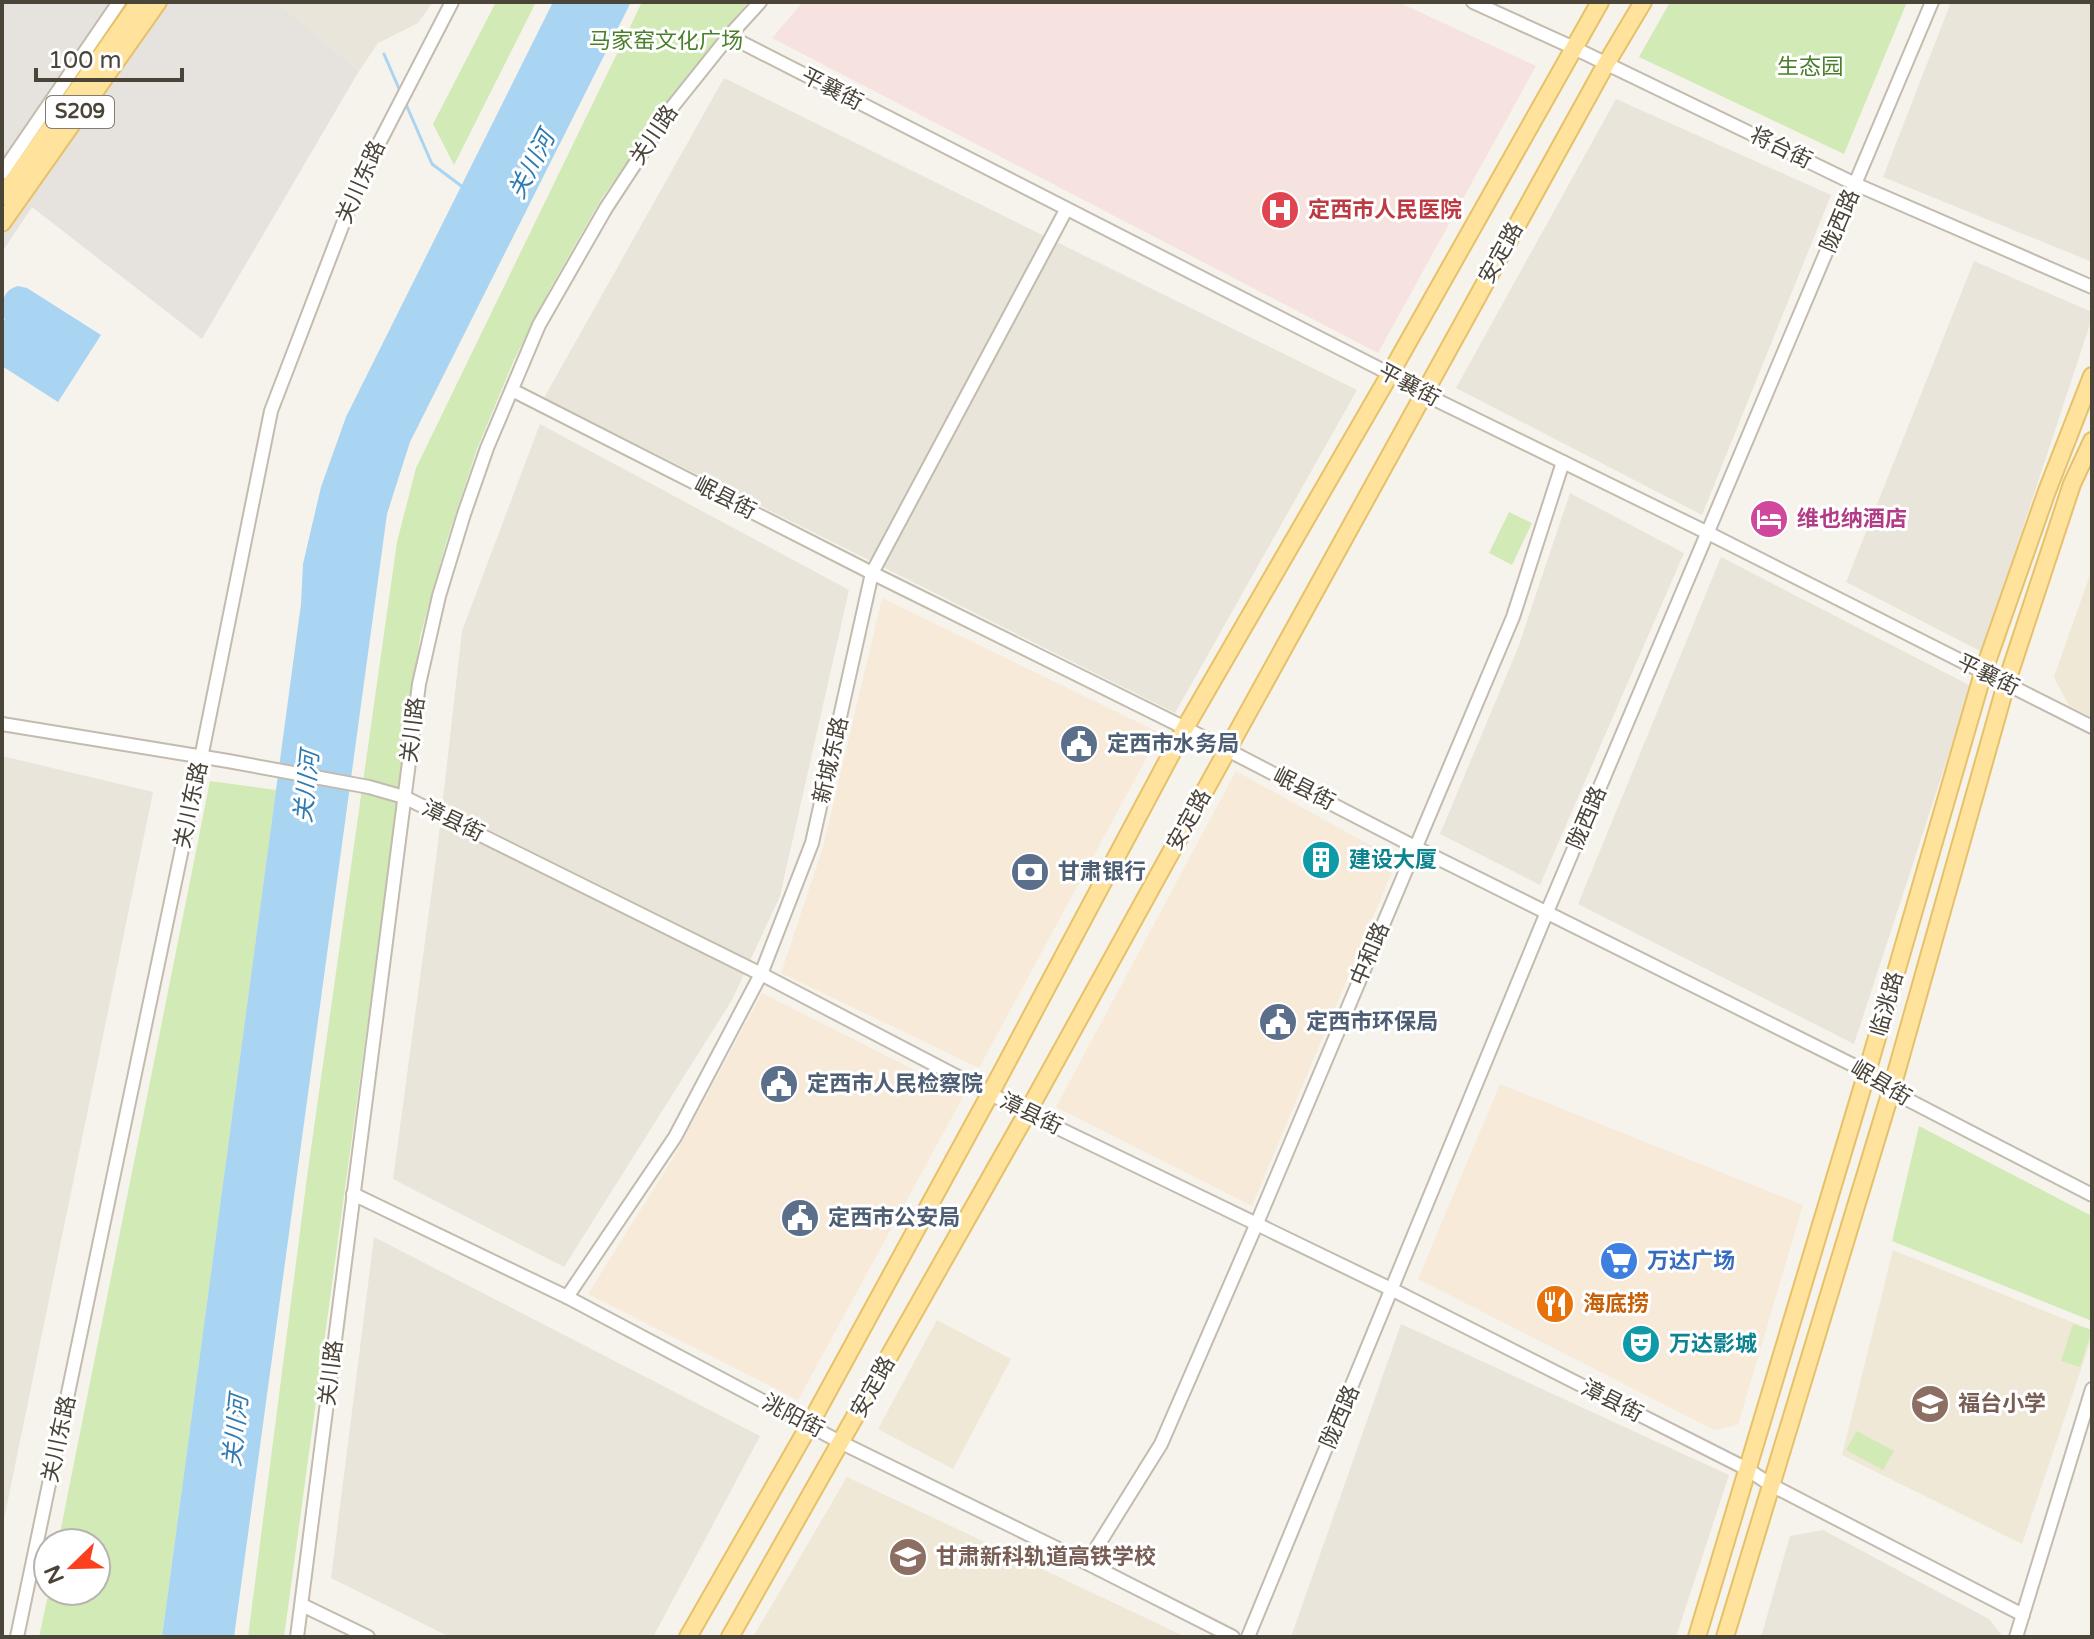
<svg xmlns="http://www.w3.org/2000/svg" width="2094" height="1639" font-family="'Varela Round','Noto Sans SC',sans-serif">
	<rect width="100%" height="100%" fill="#f6f3ec"/>
	<g fill="#eae5da">
		<polygon points="277,2 433,2 418,23 378,43 359,71"/>
		<polygon points="1951,2 2092,2 2092,262 1883,177"/>
		<polygon points="724,78 1357,390 1175,713 544,398"/>
		<polygon points="1616,99 1831,195 1702,515 1456,388"/>
		<polygon points="1974,261 2092,312 2092,318 1982,652 1846,582"/>
		<polygon points="540,424 849,590 780,896 732,1000 564,1267 393,1179 437,852 462,631"/>
		<polygon points="1570,493 1684,553 1540,885 1440,834 1518,648"/>
		<polygon points="1721,557 1971,686 1854,1044 1578,904"/>
		<polygon points="2,756 153,792 2,1529"/>
		<polygon points="374,1237 760,1436 653,1637 450,1637 331,1578"/>
		<polygon points="1401,1324 1729,1475 1676,1637 1291,1637"/>
		<polygon points="1823,1530 1989,1619 2001,1634 2001,1637 1761,1637 1790,1536"/>
	</g>
	<g fill="#f7ead8">
		<polygon points="882,598 1160,733 979,1068 781,973 823,847"/>
		<polygon points="1236,771 1397,860 1252,1206 1056,1107"/>
		<polygon points="762,993 964,1095 798,1400 588,1294 675,1155"/>
		<polygon points="1500,1084 1803,1205 1738,1425 1714,1430 1418,1279"/>
	</g>
	<polygon fill="#e6e2dd" points="2,2 277,2 359,71 202,339 32,207 2,252"/>
	<g fill="#efe8d6">
		<polygon points="2092,569 2092,717 2069,706 2054,677"/>
		<polygon points="1893,1250 2092,1330 2092,1337 2022,1544 1842,1455"/>
		<polygon points="937,1320 1011,1359 953,1469 878,1429"/>
		<polygon points="847,1477 1186,1637 753,1637"/>
	</g>
	<polygon fill="#f6e3e0" points="803,2 1398,2 1536,66 1378,353 772,38"/>
	<g fill="#d2eab5">
		<polygon points="496,2 536,2 454,165 433,124"/>
		<polygon points="642,2 748,2 690,74 603,196 550,289 514,360 477,449 446,543 420,637 284,1637 248,1637 307,1177 397,542 416,468"/>
		<polygon points="1670,2 1907,2 1844,154 1639,57"/>
		<polygon points="1509,512 1532,523 1512,565 1489,553"/>
		<polygon points="210,781 276,790 162,1637 39,1637 49,1591 96,1591 96,1543 58,1543"/>
		<polygon points="1919,1126 2092,1216 2092,1321 1892,1241"/>
		<polygon points="2073,1324 2092,1330 2080,1367 2061,1361"/>
		<polygon points="1857,1431 1894,1451 1883,1470 1846,1450"/>
	</g>
	<g fill="#a9d4f2">
		<polygon points="553,2 631,2 410,442 387,514 234,1637 162,1637 301,604 303,564 321,487 346,417"/>
		<path d="M18,286L27,288L101,335L58,402L2,366V320H5C0,305 2,290 18,286Z"/>
	</g>
	<g fill="none" stroke-linecap="round" stroke-linejoin="round">
		<g stroke="#a9d4f2" stroke-width="3">
			<polyline points="384,54 400,91"/>
			<polyline points="405,102 432,164 464,188"/>
		</g>
		<g stroke="#c2bbae" stroke-width="16">
			<g id="minor">
				<polyline points="1473,2 1574,48 1855,184 2092,287"/>
				<polyline points="729,36 1390,374 1424,394 1708,533 2092,727"/>
				<polyline points="2,173 119,2"/>
				<polyline points="512,390 872,573 1185,728 1417,848 1867,1072 1891,1091 2092,1195"/>
				<polyline points="2,724 228,761 369,787 404,797 761,974 1027,1113 1393,1290 1747,1469 1771,1485 2023,1615"/>
				<polyline points="353,1194 567,1297 842,1443 1087,1563 1233,1637"/>
				<polyline points="567,1297 675,1137 761,974 812,843 872,573 1066,210"/>
				<polyline points="1087,1563 1161,1444 1257,1223 1513,617 1563,462"/>
				<polyline points="302,1605 368,1637"/>
				<polyline points="17,1637 201,758 271,411 359,182 452,2"/>
				<polyline points="297,1637 419,684 439,596 464,514 487,448 539,325 606,208 673,106 729,36 760,2"/>
				<polyline points="1248,1637 1547,912 1932,2"/>
				<polyline points="2016,1637 2092,1389"/>
			</g>
		</g>
		<g stroke="#e6c16a" stroke-width="20">
			<g id="major">
				<polyline points="2,197 139,2"/>
				<polyline points="2,223 158,2"/>
				<polyline points="688,1637 810,1424 990,1094 1185,728 1390,374 1600,2"/>
				<polyline points="730,1637 1027,1113 1606,64 1643,2"/>
				<polyline points="1697,1637 1867,1072 1983,673 2047,491 2092,376"/>
				<polyline points="1725,1637 1891,1091 2006,684 2072,484 2092,441"/>
			</g>
		</g>
		<use href="#minor" stroke="#fff" stroke-width="12"/>
		<use href="#major" stroke="#ffe39c" stroke-width="16"/>
	</g>
	<defs>
		<g id="hospital-disc" transform="scale(2)"><circle r="9.5" fill="#e0444e" stroke="#fff"/><path d="M-5-5h3v3.5h4V-5h3V5h-3V1.5h-4V5h-3Z" fill="#fff"/></g>
		<g id="hotel-disc" transform="scale(2)"><circle r="9.5" fill="#d1479c" stroke="#fff"/><path d="M-6-4.5h1.5V1H6V5H4.5V3h-9V5H-6ZM-4 0a1.8 1.8 0 1 1 3.6 0ZM.5 0V-2.5h3Q6-2.5 6 0Z" fill="#fff"/></g>
		<g id="civic-disc" transform="scale(2)"><circle r="9.5" fill="#5c6f8a" stroke="#fff"/><path d="M-.6-6.5H3V-4.5H.6V-3L4-1V1h2V6H-6V1h2V-1L-.6-3ZM-1.2 2.5V6h2.4V2.5Z" fill="#fff"/></g>
		<g id="building-disc" transform="scale(2)"><circle r="9.5" fill="#0f9aa8" stroke="#fff"/><path d="M-4-6H4V6H1V3H-1V6H-4ZM-2.5-4.3h1.7v1.8h-1.7ZM.8-4.3h1.7v1.8H.8ZM-2.5-1h1.7V.8h-1.7ZM.8-1h1.7V.8H.8Z" fill="#fff"/></g>
		<g id="bank-disc" transform="scale(2)"><circle r="9.5" fill="#5c6f8a" stroke="#fff"/><path d="M-6-4H6V4H-6ZM0-2.3a2.3 2.3 0 1 0 0 4.6a2.3 2.3 0 1 0 0-4.6Z" fill="#fff"/></g>
		<g id="supermarket-disc" transform="scale(2)"><circle r="9.5" fill="#3f7fe0" stroke="#fff"/><path d="M-6-5.5h2.5l.6 2H6L4.5 2H-2.5L-4.4-4H-6ZM-1.5 3.2a1.3 1.3 0 1 0 .1 0ZM3 3.2a1.3 1.3 0 1 0 .1 0Z" fill="#fff"/></g>
		<g id="restaurant-disc" transform="scale(2)"><circle r="9.5" fill="#e8710a" stroke="#fff"/><path d="M-5-6h1v4h1v-4h1v4h1v-4h1v5L-1.5 .5V6h-2V.5L-5-1ZM5-6V6H3V1.5H1.5Q1.5-4 5-6Z" fill="#fff"/></g>
		<g id="theatre-disc" transform="scale(2)"><circle r="9.5" fill="#0f9aa8" stroke="#fff"/><path d="M-5-5.5Q0-4 5-5.5V0Q5 5 0 6Q-5 5-5 0ZM-3.3-2.5H-1v1.5H-3.3ZM1-2.5H3.3v1.5H1ZM-2.8 1Q0 5.5 2.8 1Z" fill="#fff"/></g>
		<g id="school-disc" transform="scale(2)"><circle r="9.5" fill="#8d6e63" stroke="#fff"/><path d="M0-5L7-2L0 1L-7-2ZM-4 1L0 2.5L4 1V4Q0 6-4 4Z" fill="#fff"/></g>
	</defs>
	<g fill-rule="evenodd">
		<use href="#hospital-disc" x="1280" y="210"/>
		<use href="#hotel-disc" x="1769" y="519"/>
		<use href="#civic-disc" x="1079" y="744"/>
		<use href="#building-disc" x="1321" y="860"/>
		<use href="#bank-disc" x="1030" y="872"/>
		<use href="#civic-disc" x="1278" y="1022"/>
		<use href="#civic-disc" x="779" y="1084"/>
		<use href="#civic-disc" x="800" y="1218"/>
		<use href="#supermarket-disc" x="1619" y="1261"/>
		<use href="#restaurant-disc" x="1555" y="1304"/>
		<use href="#theatre-disc" x="1641" y="1344"/>
		<use href="#school-disc" x="1930" y="1404"/>
		<use href="#school-disc" x="908" y="1557"/>
	</g>
	<g text-anchor="middle" dominant-baseline="central" stroke-width="6" stroke-linejoin="round" paint-order="stroke">
		<rect fill="#fff" stroke="#817c74" stroke-width="2" x="46" y="96" width="68" height="32" rx="6"/>
		<g font-size="20" font-weight="bold" fill="#4b4439">
			<text x="80" y="112">S209</text>
		</g>
		<g font-size="22" fill="#4a7f2a" stroke="#fff">
			<text x="666" y="41">马家窑文化广场</text>
			<text x="1810" y="67">生态园</text>
		</g>
		<g font-size="22" fill="#4b4439" stroke="#fff">
			<text transform="translate(832 89) rotate(27)">平襄街</text>
			<text transform="translate(654 135) rotate(-56)">关川路</text>
			<text transform="translate(1781 148) rotate(26)">将台街</text>
			<text transform="translate(361 182) rotate(-66)">关川东路</text>
			<text transform="translate(1840 221) rotate(-67)">陇西路</text>
			<text transform="translate(1501 253) rotate(-61)">安定路</text>
			<text transform="translate(1409 385) rotate(28)">平襄街</text>
			<text transform="translate(725 498) rotate(27)">岷县街</text>
			<text transform="translate(1988 675) rotate(26)">平襄街</text>
			<text transform="translate(413 730) rotate(-83)">关川路</text>
			<text transform="translate(831 760) rotate(-77)">新城东路</text>
			<text transform="translate(1304 789) rotate(27)">岷县街</text>
			<text transform="translate(191 805) rotate(-78)">关川东路</text>
			<text transform="translate(1587 818) rotate(-67)">陇西路</text>
			<text transform="translate(1189 820) rotate(-61)">安定路</text>
			<text transform="translate(453 821) rotate(26)">漳县街</text>
			<text transform="translate(1370 954) rotate(-67)">中和路</text>
			<text transform="translate(1887 1004) rotate(-74)">临洮路</text>
			<text transform="translate(1881 1083) rotate(31)">岷县街</text>
			<text transform="translate(1031 1114) rotate(26)">漳县街</text>
			<text transform="translate(331 1373) rotate(-83)">关川路</text>
			<text transform="translate(873 1387) rotate(-61)">安定路</text>
			<text transform="translate(1612 1401) rotate(27)">漳县街</text>
			<text transform="translate(793 1416) rotate(28)">洮阳街</text>
			<text transform="translate(1340 1417) rotate(-67)">陇西路</text>
			<text transform="translate(59 1439) rotate(-78)">关川东路</text>
		</g>
		<g font-size="22" font-weight="bold" fill="#be3a42" stroke="#fff" text-anchor="start">
			<text x="1308" y="210">定西市人民医院</text>
		</g>
		<g font-size="22" font-weight="bold" fill="#b23c85" stroke="#fff" text-anchor="start">
			<text x="1797" y="519">维也纳酒店</text>
		</g>
		<g font-size="22" font-weight="bold" fill="#4e5e75" stroke="#fff" text-anchor="start">
			<text x="1107" y="744">定西市水务局</text>
			<text x="1058" y="872">甘肃银行</text>
			<text x="1306" y="1022">定西市环保局</text>
			<text x="807" y="1084">定西市人民检察院</text>
			<text x="828" y="1218">定西市公安局</text>
		</g>
		<g font-size="22" font-weight="bold" fill="#0d838f" stroke="#fff" text-anchor="start">
			<text x="1349" y="860">建设大厦</text>
			<text x="1669" y="1344">万达影城</text>
		</g>
		<g font-size="22" font-weight="bold" fill="#366cbe" stroke="#fff" text-anchor="start">
			<text x="1647" y="1261">万达广场</text>
		</g>
		<g font-size="22" font-weight="bold" fill="#c56008" stroke="#fff" text-anchor="start">
			<text x="1583" y="1304">海底捞</text>
		</g>
		<g font-size="22" font-weight="bold" fill="#785e54" stroke="#fff" text-anchor="start">
			<text x="1958" y="1404">福台小学</text>
			<text x="936" y="1557">甘肃新科轨道高铁学校</text>
		</g>
		<g font-size="24" font-style="italic" fill="#2e7ab2" stroke="#fff">
			<text transform="translate(532 165) rotate(-63)">关川河</text>
			<text transform="translate(307 787) rotate(-84)">关川河</text>
			<text transform="translate(236 1431) rotate(-84)">关川河</text>
		</g>
	</g>
	<rect width="2094" height="1639" fill="none" stroke="#4b4439" stroke-width="8"/>
	<g transform="translate(72 1567) rotate(247)"><circle r="38" fill="#ffffff" stroke="#b7b4b0" stroke-width="2"/>
	<path d="M0-6L14 30L0 20L-14 30Z" fill="#fc3f1d"/>
	<text y="-12" font-size="22" font-weight="bold" text-anchor="middle" fill="#4b4439">N</text>
	</g>
	<path d="M36 68v12h146v-12" fill="none" stroke="#4b4439" stroke-width="4"/>
	<text x="48" y="68" font-size="24" fill="#4b4439" stroke="#ffffff" stroke-width="6" paint-order="stroke">100 m</text>
</svg>
